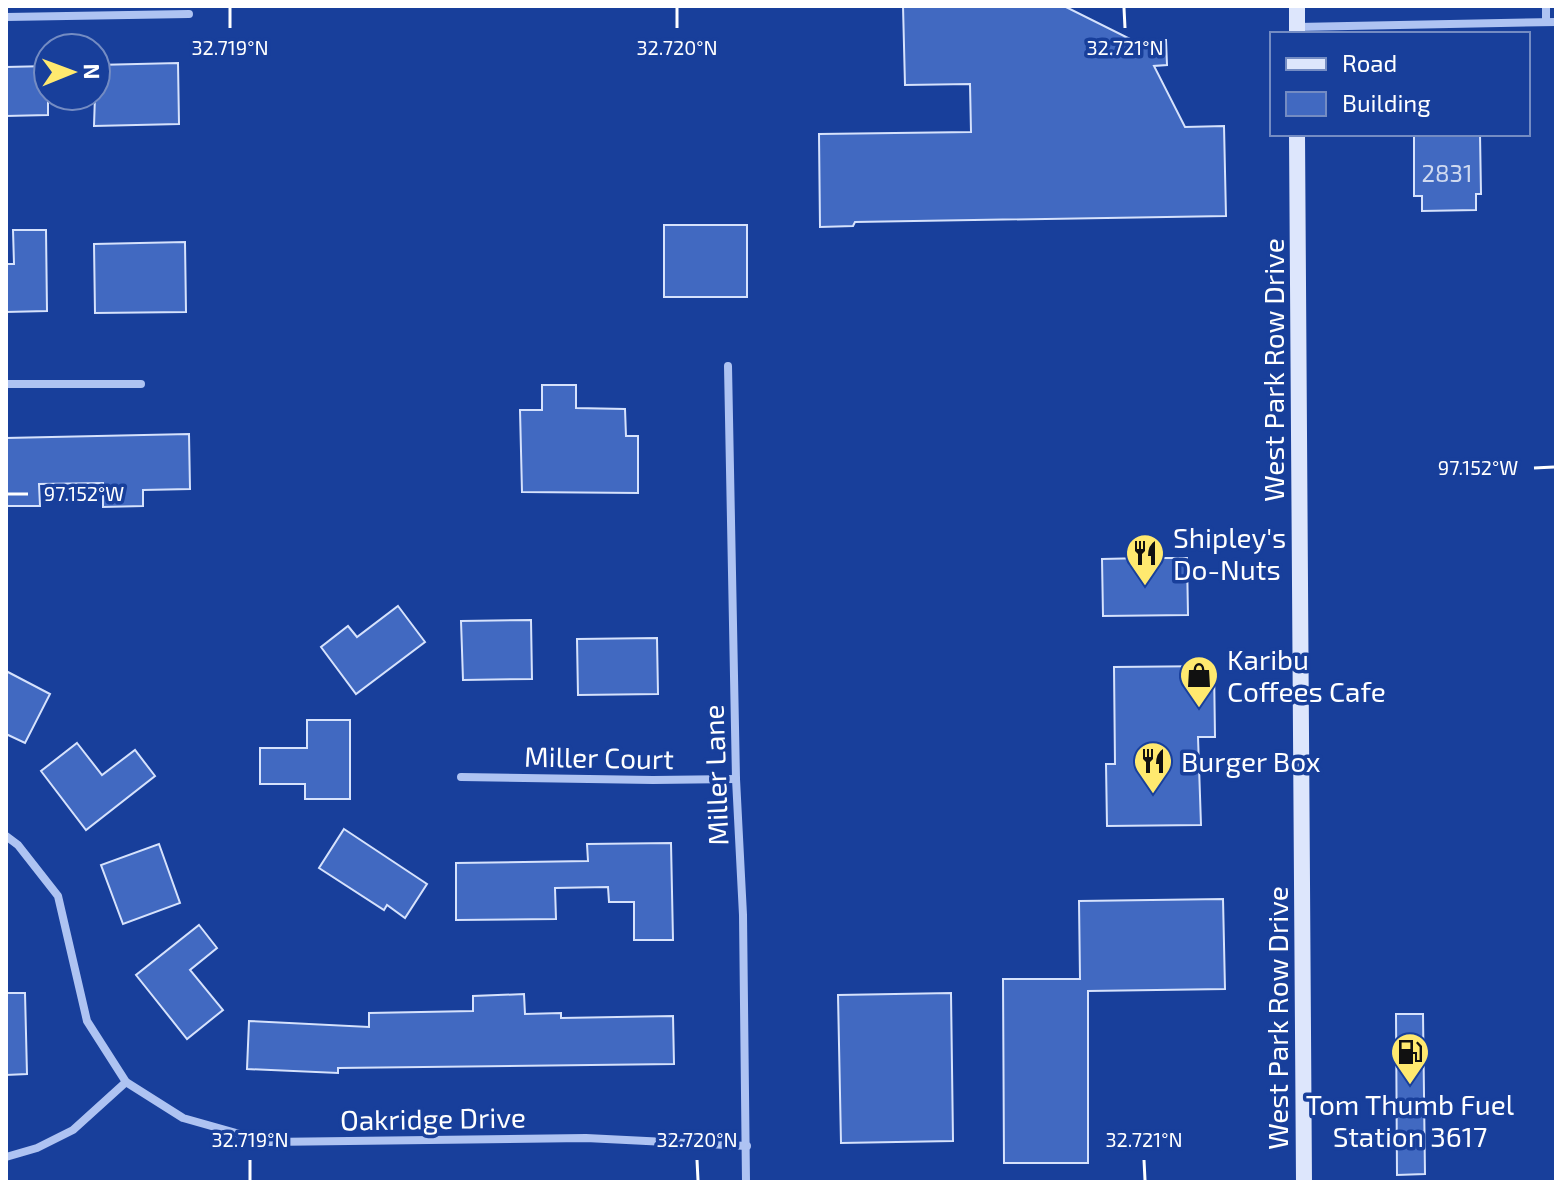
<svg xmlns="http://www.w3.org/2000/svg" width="1562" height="1188" font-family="'Exo 2',sans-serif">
	<rect width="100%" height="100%" fill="#183f9b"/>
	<g fill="#4169c1" stroke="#d6e2fc" stroke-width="2">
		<polygon points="903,6 1064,6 1134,41 1166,40 1167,65 1154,66 1185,127 1224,126 1226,216 855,222 853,226 820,227 819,134 971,132 970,84 905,85"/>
		<polygon points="178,63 179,124 94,126 96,65"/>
		<polygon points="48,66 48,115 6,116 6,67"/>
		<polygon points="1414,134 1480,134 1481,194 1476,194 1476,210 1422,211 1422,196 1414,196"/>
		<rect x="664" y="225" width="83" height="72"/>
		<polygon points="13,230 46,230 47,311 6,312 6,264 14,264"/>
		<polygon points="185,242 186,312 95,313 94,244"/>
		<polygon points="542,385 576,385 576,408 625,409 626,436 638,436 638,493 522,492 520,410 542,410"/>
		<polygon points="189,434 190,489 143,490 143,506 103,507 103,483 39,484 40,506 6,506 6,438"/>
		<polygon points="1145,558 1187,558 1188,615 1103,616 1102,559"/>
		<polygon points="398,606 425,642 356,694 321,647 348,626 357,637"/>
		<polygon points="531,620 532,679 463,680 461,621"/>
		<polygon points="657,638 658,694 578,695 577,639"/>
		<polygon points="1214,666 1215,737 1198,737 1201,825 1107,826 1106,764 1115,764 1114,667"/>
		<polygon points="6,671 50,694 25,743 6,734"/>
		<polygon points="307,720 350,720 350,799 305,799 305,784 260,784 260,748 307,748"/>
		<polygon points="77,743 102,775 135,750 155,776 86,830 41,771"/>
		<polygon points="344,829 427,884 405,918 387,905 384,910 319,868"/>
		<polygon points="671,843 673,940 634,940 634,902 609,902 608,887 555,888 556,919 456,920 456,863 588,861 587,844"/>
		<polygon points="159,844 180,903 123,924 101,865"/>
		<polygon points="1223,899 1225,989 1088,991 1088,1163 1004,1163 1003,979 1080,979 1079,901"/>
		<polygon points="199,925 217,948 190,970 223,1010 187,1039 136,975"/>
		<polygon points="6,993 25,993 27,1074 6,1075"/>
		<polygon points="951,993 953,1141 841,1143 838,995"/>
		<polygon points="524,994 525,1014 561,1013 561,1018 673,1016 674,1064 338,1068 338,1073 247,1069 249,1021 369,1027 369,1013 473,1011 473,996"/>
		<polygon points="1396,1014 1423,1014 1425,1174 1397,1175"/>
	</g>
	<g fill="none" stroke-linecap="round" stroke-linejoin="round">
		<g stroke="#aec3f2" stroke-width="8">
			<polyline points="1546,6 1546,22"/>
			<polyline points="6,17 189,14"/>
			<polyline points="1297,27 1556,22"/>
			<polyline points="728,366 736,779 743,915 746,1182"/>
			<polyline points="6,384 141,384"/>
			<polyline points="461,777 653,780 736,779"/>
			<polyline points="6,836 18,845 58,896 87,1021 126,1082 183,1118 268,1142 586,1138 747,1146"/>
			<polyline points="6,1157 37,1148 73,1130 126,1082"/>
		</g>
		<g stroke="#dde6fc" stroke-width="16">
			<polyline points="1297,6 1297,34"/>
			<polyline points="1297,134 1304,1182"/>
		</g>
	</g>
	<path fill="none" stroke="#fff" stroke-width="3" d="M230,8V28M677,8V28M1124,8L1125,28M1534,468L1554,467M8,494H28M250,1160V1180M697,1160L698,1180M1144,1160L1145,1180"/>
	<defs>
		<g id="restaurant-pin" transform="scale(2)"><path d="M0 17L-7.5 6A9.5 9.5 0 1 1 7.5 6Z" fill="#ffe96f" stroke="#183f9b"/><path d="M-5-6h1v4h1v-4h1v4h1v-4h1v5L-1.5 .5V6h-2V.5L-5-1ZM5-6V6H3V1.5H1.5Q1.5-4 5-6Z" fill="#111"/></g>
		<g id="shop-pin" transform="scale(2)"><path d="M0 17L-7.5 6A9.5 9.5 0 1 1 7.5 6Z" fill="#ffe96f" stroke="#183f9b"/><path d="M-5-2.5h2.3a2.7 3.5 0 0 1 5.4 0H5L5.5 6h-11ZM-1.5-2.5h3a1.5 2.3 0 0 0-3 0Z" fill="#111"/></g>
		<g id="fuel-pin" transform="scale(2)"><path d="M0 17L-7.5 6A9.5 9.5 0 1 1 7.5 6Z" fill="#ffe96f" stroke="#183f9b"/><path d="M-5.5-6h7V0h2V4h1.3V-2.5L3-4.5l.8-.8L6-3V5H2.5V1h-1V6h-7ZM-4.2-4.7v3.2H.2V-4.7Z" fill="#111"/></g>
	</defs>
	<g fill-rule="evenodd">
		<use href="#restaurant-pin" x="1145" y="553"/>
		<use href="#shop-pin" x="1199" y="675"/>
		<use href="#restaurant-pin" x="1153" y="761"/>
		<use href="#fuel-pin" x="1410" y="1052"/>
	</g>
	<g text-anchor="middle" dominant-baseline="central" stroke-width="7" stroke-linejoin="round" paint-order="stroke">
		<g font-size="24" fill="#d0daf0">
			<text x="1447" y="172">2831</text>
		</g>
		<g font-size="28" fill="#fff" stroke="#183f9b">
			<text transform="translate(1273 370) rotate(-90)">West Park Row Drive</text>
			<text transform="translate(599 757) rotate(1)">Miller Court</text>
			<text transform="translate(715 775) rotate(-92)">Miller Lane</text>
			<text transform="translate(1277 1018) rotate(-90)">West Park Row Drive</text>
			<text transform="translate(433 1118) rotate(-1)">Oakridge Drive</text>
		</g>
		<g font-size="28" fill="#fff" stroke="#183f9b" text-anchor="start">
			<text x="1173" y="537">Shipley's<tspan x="1173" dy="32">Do-Nuts</tspan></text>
			<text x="1227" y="659">Karibu<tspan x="1227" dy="32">Coffees Cafe</tspan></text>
			<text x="1181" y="761">Burger Box</text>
			<text x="1410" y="1104" text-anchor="middle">Tom Thumb Fuel<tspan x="1410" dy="32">Station 3617</tspan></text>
		</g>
	</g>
	<g font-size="20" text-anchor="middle" fill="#fff" stroke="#183f9b" stroke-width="7" stroke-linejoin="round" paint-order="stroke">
		<text x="230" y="55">32.719°N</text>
		<text x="677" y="55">32.720°N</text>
		<text x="1125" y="55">32.721°N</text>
		<text x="1478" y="475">97.152°W</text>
		<text x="84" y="501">97.152°W</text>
		<text x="250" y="1147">32.719°N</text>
		<text x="697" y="1147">32.720°N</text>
		<text x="1144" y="1147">32.721°N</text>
	</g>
	<rect width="1562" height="1188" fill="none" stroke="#ffffff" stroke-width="16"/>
	<rect x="1270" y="32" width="260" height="104" fill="#183f9b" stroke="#748cc3" stroke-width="2"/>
	<rect x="1286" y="58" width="40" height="12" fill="#dde6fc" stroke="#748cc3" stroke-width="2"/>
	<text x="1342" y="72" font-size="24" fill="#ffffff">Road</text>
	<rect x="1286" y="92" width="40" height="24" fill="#4169c1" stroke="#748cc3" stroke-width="2"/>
	<text x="1342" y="112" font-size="24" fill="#ffffff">Building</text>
	<g transform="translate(72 72) rotate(89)"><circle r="38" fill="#183f9b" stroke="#748cc3" stroke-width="2"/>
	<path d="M0-6L14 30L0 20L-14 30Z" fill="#ffe96f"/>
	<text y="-12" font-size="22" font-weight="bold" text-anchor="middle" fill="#ffffff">N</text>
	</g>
</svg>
